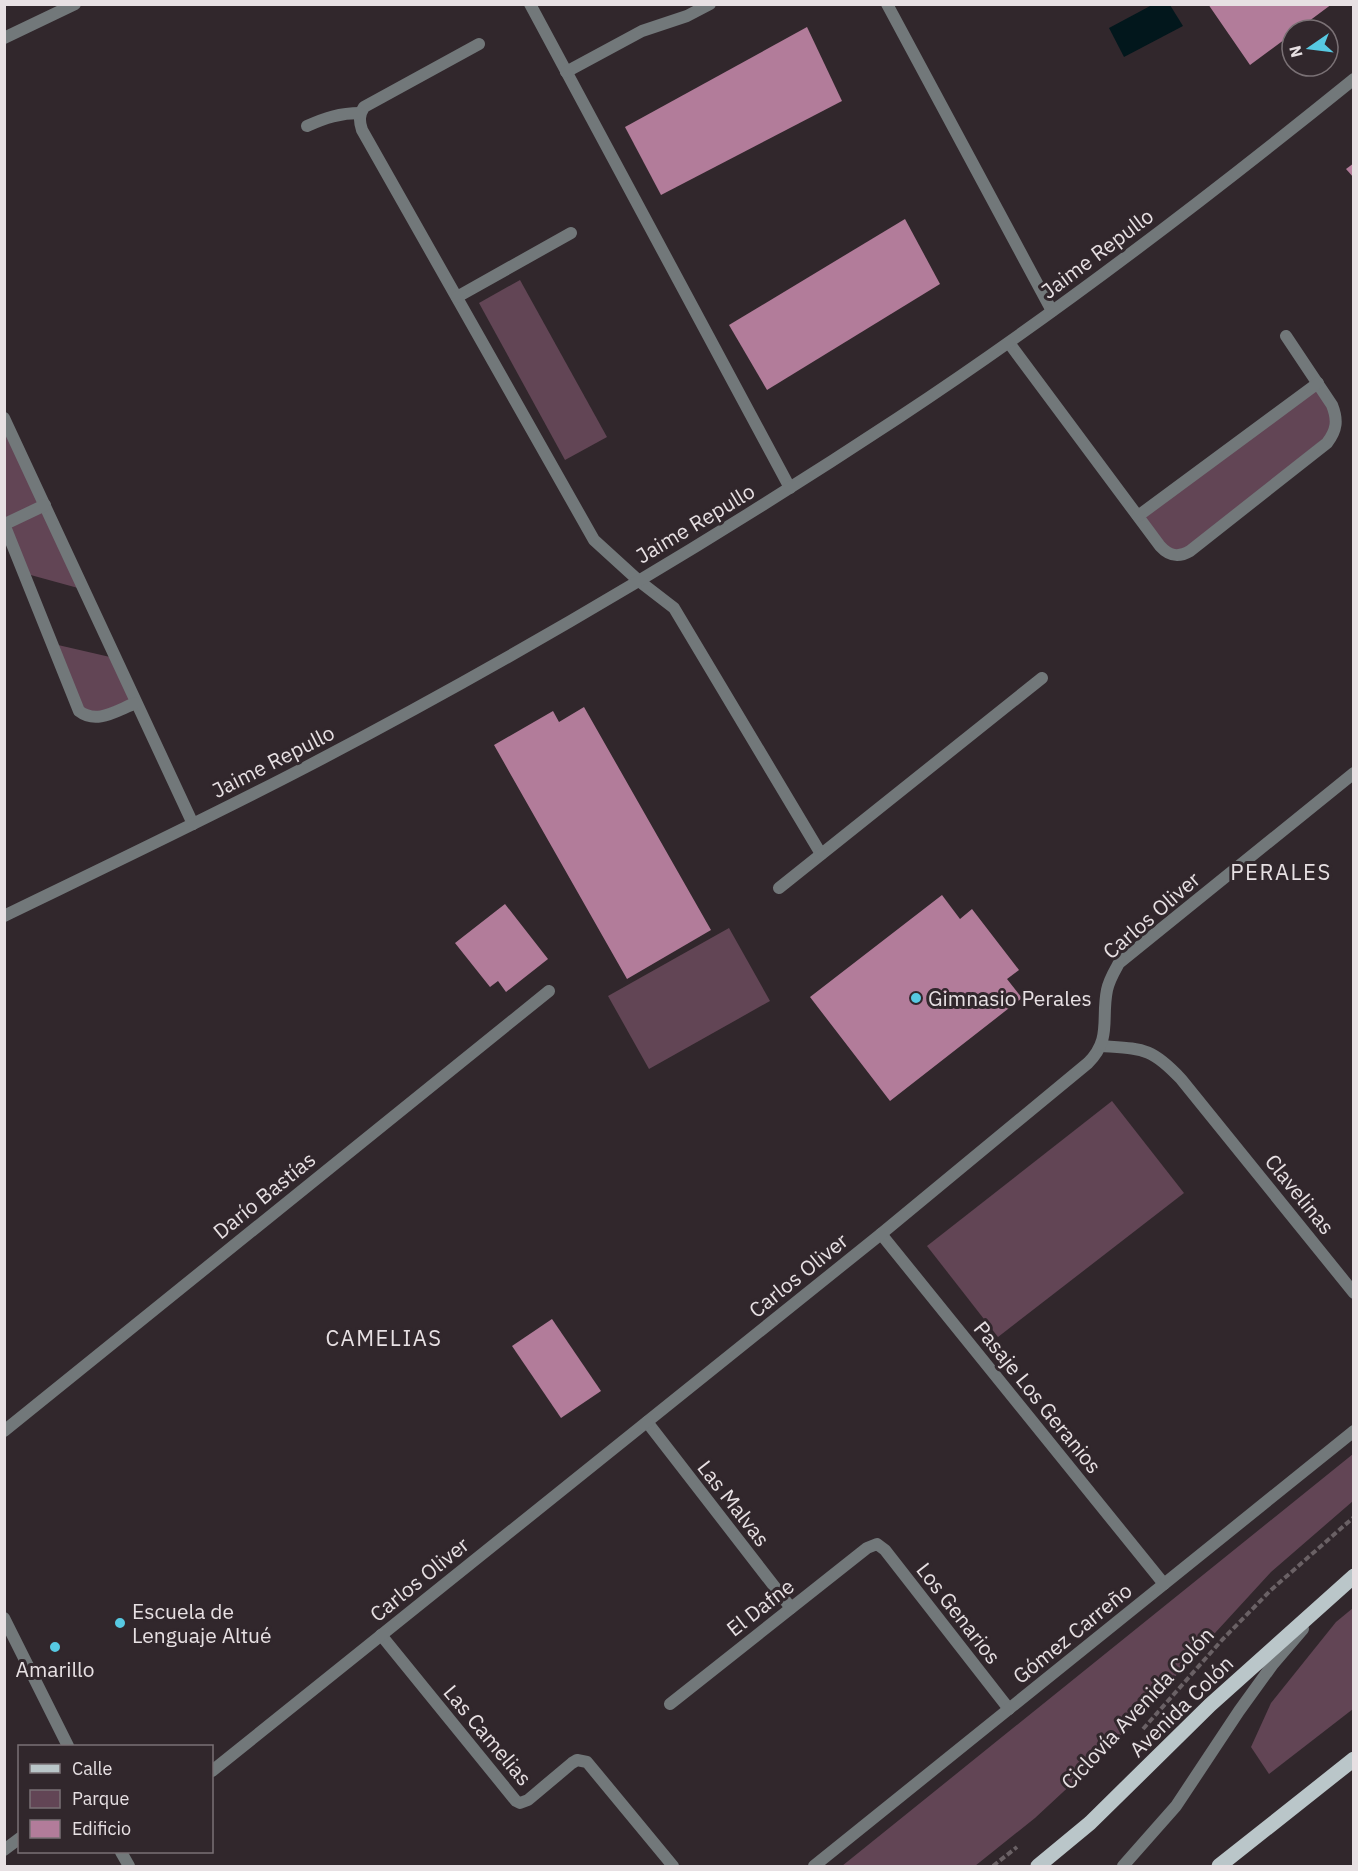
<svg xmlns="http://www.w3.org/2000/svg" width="1358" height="1871" font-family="'IBM Plex Sans',sans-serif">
	<rect width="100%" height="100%" fill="#31272c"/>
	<g fill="#624555">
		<polygon points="520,280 607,437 565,460 479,303"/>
		<polygon points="1316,388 1331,413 1329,434 1190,547 1172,552 1143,517"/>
		<polygon points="4,421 43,504 4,518"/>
		<polygon points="44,509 78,588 27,574 8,526"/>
		<polygon points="58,645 110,657 131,700 95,714 81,707"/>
		<polygon points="729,928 770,1001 649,1069 608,996"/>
		<polygon points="1112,1101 1184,1193 998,1337 927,1246"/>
		<polygon points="1353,1454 1353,1501 1271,1572 1103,1755 1035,1818 975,1866 842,1866"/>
		<polygon points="1353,1608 1353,1709 1269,1774 1251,1747 1271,1703 1336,1622"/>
	</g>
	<polygon fill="#02171c" points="1152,5 1170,5 1183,26 1124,57 1109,28"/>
	<g fill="#b27c9a">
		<polygon points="1208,4 1332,4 1297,30 1292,30 1292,34 1250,65"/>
		<polygon points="807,27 842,101 661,195 625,127"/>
		<polygon points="1354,163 1354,178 1346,169"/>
		<polygon points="905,219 940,284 767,390 729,325"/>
		<polygon points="584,707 711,930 627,979 494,745 553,711 559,722"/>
		<polygon points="942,895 960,919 972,909 1019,970 1007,979 1022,998 890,1101 810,997"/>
		<polygon points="505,904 548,959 506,992 498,981 490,987 455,943"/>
		<polygon points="552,1319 601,1391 561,1418 512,1346"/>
	</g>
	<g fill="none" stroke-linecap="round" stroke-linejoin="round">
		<g stroke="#6a6165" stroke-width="4" stroke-dasharray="6 3" stroke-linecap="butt">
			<polyline points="1143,1729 1222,1640 1271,1590 1354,1517"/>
			<polyline points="993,1866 1017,1847"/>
		</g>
		<g stroke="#72787a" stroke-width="12">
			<polyline points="4,38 75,4"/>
			<polyline points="1123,1866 1176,1806 1239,1711 1273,1664 1303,1629"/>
		</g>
		<g stroke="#72787a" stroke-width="12">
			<polyline points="530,4 790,488"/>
			<polyline points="887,4 1052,311"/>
			<path d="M479,44L364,107C359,115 359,121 362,130L594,540L639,581L674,608L821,854"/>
			<polyline points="566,72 642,31 687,16 710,4"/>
			<path d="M307,126C325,118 340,113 360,113"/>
			<polyline points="457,297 571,233"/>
			<path d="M1009,343L1160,546C1169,556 1178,558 1190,551L1327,443C1337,430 1338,420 1332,405L1286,336"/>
			<polyline points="4,418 193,824"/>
			<polyline points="1138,516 1318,383"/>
			<path d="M4,524L79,711C97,725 117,710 136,703"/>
			<polyline points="5,524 45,505"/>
			<polyline points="779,888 1042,678"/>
			<path d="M4,916C105,867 206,819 306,767C509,661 707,544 898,418C1056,314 1207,198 1354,79"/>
			<path d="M1101,1046C1143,1049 1151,1047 1181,1079L1354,1293"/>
			<polyline points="881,1234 1164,1584"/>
			<polyline points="647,1422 791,1608"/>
			<polyline points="4,1431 549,991"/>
			<polyline points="381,1635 516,1801 520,1803 528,1800 572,1763 577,1760 587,1762 673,1866"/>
			<polyline points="670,1704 867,1548 877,1544 885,1550 1009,1709"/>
			<path d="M212,1771L881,1234L1088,1063C1112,1039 1101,1019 1107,990C1109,980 1114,972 1119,963L1354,773"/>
		</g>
		<g stroke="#72787a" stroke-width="12">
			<polyline points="4,1618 68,1746"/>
			<polyline points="4,1850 20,1838"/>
			<polyline points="121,1852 129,1866"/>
			<polyline points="814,1866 1354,1431"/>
		</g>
		<g stroke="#bac6c9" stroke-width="15">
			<polyline points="1038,1866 1090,1823 1210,1705 1354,1576"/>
			<polyline points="1219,1866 1354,1759"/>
		</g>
	</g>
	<g fill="#57c9e2" stroke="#31272c" stroke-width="2">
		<circle cx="916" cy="998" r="6"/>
		<circle cx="120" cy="1623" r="6"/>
		<circle cx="55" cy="1647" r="6"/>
	</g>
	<g text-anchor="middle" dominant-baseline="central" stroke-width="6" stroke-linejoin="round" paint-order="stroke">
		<g font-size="21" fill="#e7e0e3" stroke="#31272c">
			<text transform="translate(1097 253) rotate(-37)">Jaime Repullo</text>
			<text transform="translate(695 523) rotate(-31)">Jaime Repullo</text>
			<text transform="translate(273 761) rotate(-27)">Jaime Repullo</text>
			<text transform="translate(1151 915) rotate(-41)">Carlos Oliver</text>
			<text transform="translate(1300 1194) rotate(51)">Clavelinas</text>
			<text transform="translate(264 1195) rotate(-39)">Darío Bastías</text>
			<text transform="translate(798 1275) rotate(-39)">Carlos Oliver</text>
			<text transform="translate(1038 1397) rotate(51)">Pasaje Los Geranios</text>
			<text transform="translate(734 1503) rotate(52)">Las Malvas</text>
			<text transform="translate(419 1579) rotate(-39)">Carlos Oliver</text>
			<text transform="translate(760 1607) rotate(-38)">El Dafne</text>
			<text transform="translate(959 1613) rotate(52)">Los Genarios</text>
			<text transform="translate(1072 1633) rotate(-39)">Gómez Carreño</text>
			<text transform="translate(1181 1706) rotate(-44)">Avenida Colón</text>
			<text transform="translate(1137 1708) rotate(-47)">Ciclovía Avenida Colón</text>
			<text transform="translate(488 1735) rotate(50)">Las Camelias</text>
		</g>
		<g font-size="21" fill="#e7e0e3" stroke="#31272c" text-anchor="start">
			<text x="928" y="998">Gimnasio Perales</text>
			<text x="132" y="1611">Escuela de<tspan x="132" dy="24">Lenguaje Altué</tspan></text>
			<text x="55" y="1669" text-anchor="middle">Amarillo</text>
		</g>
		<g font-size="22" letter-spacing="1.5" fill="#e7e0e3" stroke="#31272c">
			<text x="1281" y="871">PERALES</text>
			<text x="384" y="1337">CAMELIAS</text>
		</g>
	</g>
	<rect width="1358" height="1871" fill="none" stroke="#e7e0e3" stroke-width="12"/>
	<rect x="18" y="1745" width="195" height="108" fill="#31272c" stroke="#7a7175" stroke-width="1.5"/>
	<rect x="30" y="1764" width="30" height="9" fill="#bac6c9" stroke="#7a7175" stroke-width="1.5"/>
	<text x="72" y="1775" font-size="18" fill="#e7e0e3">Calle</text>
	<rect x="30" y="1790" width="30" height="18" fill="#624555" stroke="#7a7175" stroke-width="1.5"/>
	<text x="72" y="1805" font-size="18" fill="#e7e0e3">Parque</text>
	<rect x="30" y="1820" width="30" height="18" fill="#b27c9a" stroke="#7a7175" stroke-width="1.5"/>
	<text x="72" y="1835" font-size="18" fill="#e7e0e3">Edificio</text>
	<g transform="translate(1310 48) rotate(256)"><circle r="28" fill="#31272c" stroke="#7a7175" stroke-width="1.5"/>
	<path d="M0-4.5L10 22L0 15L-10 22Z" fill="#57c9e2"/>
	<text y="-9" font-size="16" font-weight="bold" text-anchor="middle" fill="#e7e0e3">N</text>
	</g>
</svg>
